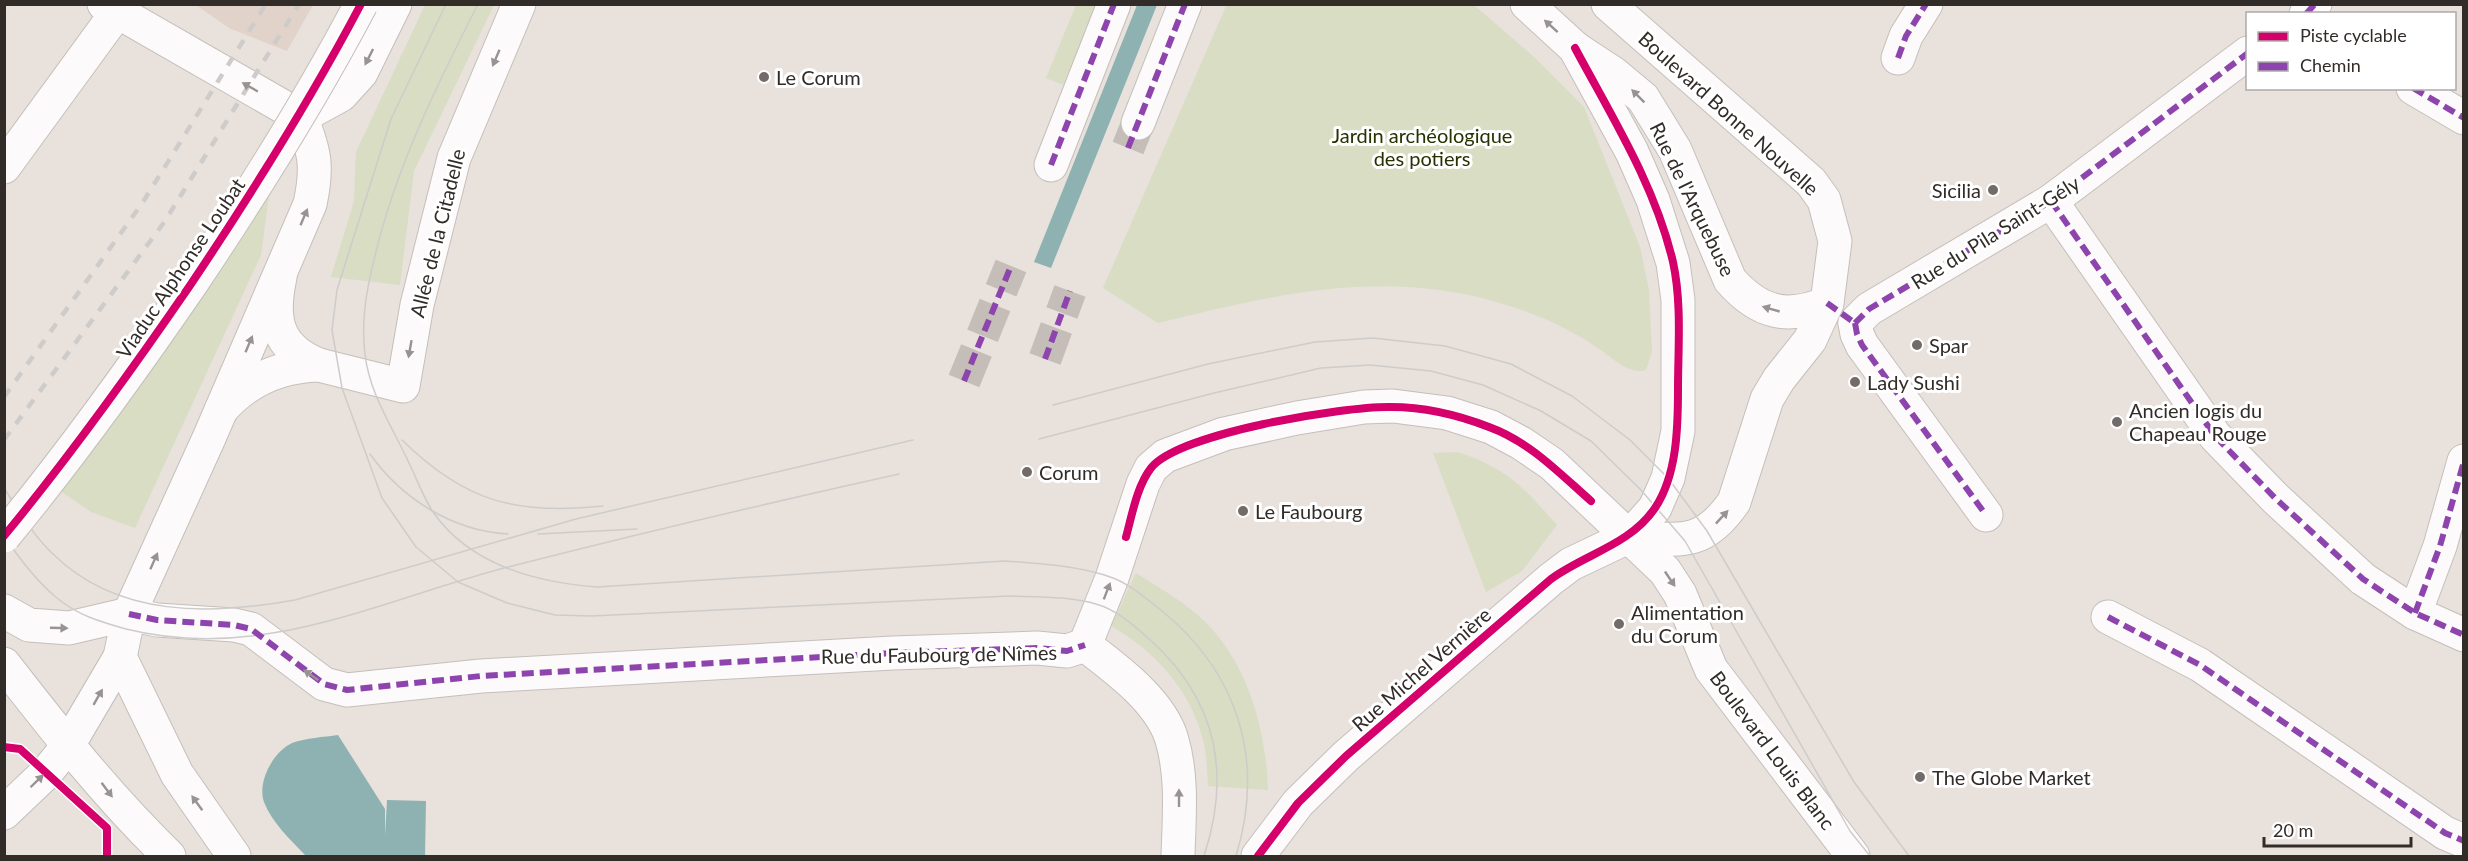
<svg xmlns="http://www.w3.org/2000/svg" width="2468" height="861" font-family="Lato,sans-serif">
	<rect width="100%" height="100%" fill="#e8e1dc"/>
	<polygon fill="#e2d3ca" points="196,5 313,5 287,51 229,28"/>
	<g fill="#d8ddc4">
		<path d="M1227,4L1474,5L1534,57L1584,107L1640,247L1649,290L1652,351L1646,370C1628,375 1613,358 1598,348C1560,322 1510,303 1464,294C1357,273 1261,298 1158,323L1103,288Z"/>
		<polygon points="425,5 494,5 414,171 400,285 331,277 354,201 356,152"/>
		<polygon points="1076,5 1097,5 1063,85 1046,78"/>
		<polygon points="270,188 261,255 135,528 91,512 56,488"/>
		<path d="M1458,452C1508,469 1523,487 1557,525L1522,571L1486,592L1433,453Z"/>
		<path d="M1136,573C1158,587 1181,600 1201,618C1247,660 1266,729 1268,790L1208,786C1207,772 1207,757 1204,744C1193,693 1156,651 1111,626Z"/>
	</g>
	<g fill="#8eb2b1">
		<polygon points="1137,5 1157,5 1051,268 1034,262"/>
		<path d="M338,735L385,809V836L387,800L426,801L425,856H306C291,840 272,823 264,802C257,782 273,752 292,743C306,738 324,737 338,735Z"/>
	</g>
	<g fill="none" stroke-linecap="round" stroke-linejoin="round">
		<g stroke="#c4bdb8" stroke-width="33" stroke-dasharray="33 16" stroke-linecap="butt">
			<polyline points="1128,148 1138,123"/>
			<polyline points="1045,359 1070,291"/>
			<polyline points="964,381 1011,266"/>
		</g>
		<g stroke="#c5bfbb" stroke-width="35">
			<g id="pedestrian">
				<polyline points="2306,14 2315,4"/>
				<polyline points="1898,58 1906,36 1926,4"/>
				<polyline points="2413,88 2464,118"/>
				<polyline points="1138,123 1185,4"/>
				<polyline points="1051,165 1114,4"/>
				<polyline points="2051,201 2215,436 2275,498 2363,579 2415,613 2464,635"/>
				<polyline points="1855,323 1869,309 2051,201 2248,53"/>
				<polyline points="1855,323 1857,334 1862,345 1986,515"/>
				<polyline points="2415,613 2440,546 2464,461"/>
				<polyline points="129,614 157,620 234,625 251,629 324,684 347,690 481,676 893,653 1037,648 1067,651 1085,645"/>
				<polyline points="2108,617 2200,665 2445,833 2464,841"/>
			</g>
		</g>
		<g stroke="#c5bfbb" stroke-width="35">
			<g id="minor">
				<path d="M1608,4L1811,182L1824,200L1835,241L1827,303L1810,340L1779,379L1767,399L1734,502C1702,548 1679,540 1630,536"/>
				<path d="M1575,48L1613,73L1643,98L1675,150L1730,280C1759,313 1787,320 1827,303"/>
				<polyline points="4,167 123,4"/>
				<polyline points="319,365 403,386 417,305 454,158 519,4"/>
				<path d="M221,410C247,380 279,366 319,365C276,348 271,319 280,277"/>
				<path d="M1178,856C1179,818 1183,778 1172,740C1161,701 1116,669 1085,645L1112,578L1143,484L1151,468L1165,456L1224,434L1297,418L1364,407L1393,406L1447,413L1491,427L1521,443L1552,464L1665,571L1680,594L1711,669L1853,856"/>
			</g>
		</g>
		<g stroke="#c5bfbb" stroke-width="35">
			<g id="tertiary">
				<polyline points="301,117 341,95 361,73 395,4"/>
				<polyline points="1258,856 1298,803 1346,756 1551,579 1571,564 1630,536 1655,508 1668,478 1678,431 1678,300 1673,263 1653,200 1632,152 1575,48 1527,4"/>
			</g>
		</g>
		<g stroke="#c5bfbb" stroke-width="35">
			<g id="secondary">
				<polyline points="4,611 29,625 69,628 129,614"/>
				<polyline points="120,657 177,774 234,856"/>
				<path d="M4,664C56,731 108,797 169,856"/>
				<path d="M4,813L46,773L67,747L120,657L129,614L209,438L310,204C318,167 315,152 301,117L104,4"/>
			</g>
		</g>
		<use href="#pedestrian" stroke="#fcfafa" stroke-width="33"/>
		<use href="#minor" stroke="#fcfafa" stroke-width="33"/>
		<use href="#tertiary" stroke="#fcfafa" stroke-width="33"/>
		<use href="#secondary" stroke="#fcfafa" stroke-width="33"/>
		<g stroke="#ceccca" stroke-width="1.5">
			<path d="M446,4L391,119L337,290L332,330L342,388L382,498L416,547L458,582L507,603L555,615L592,616L1009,596C1039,597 1071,596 1099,605C1116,610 1135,626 1148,638C1216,698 1232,771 1204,856"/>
			<path d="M478,4C436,87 395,169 374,260C366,292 361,322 365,354C369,393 393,428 409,463C417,479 423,497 433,512C470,565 535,582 597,587L1004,561C1037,563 1082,566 1113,578C1131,585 1147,599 1162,611C1239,674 1265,761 1236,856"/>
			<polyline points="1053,405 1208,364 1315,342 1373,338 1445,346 1511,364 1572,396 1630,440 1668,478 1707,531 1854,782 1909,856"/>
			<polyline points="1039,439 1214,393 1321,368 1370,365 1431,371 1483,385 1541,411 1591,441 1641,490 1685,541 1850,831 1870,856"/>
			<path d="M402,440C465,502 516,515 603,506"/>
			<path d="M370,454C402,499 453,531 508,534"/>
			<path d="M4,488C19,511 33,535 53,554C118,618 211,615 295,600L576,519L913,440"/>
			<polyline points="538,534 637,529"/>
			<path d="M4,536C19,558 36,581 57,598C77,615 101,622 126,629C262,663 380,600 508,567C638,534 768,503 899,474"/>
		</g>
		<g stroke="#ceccca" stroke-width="4.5" stroke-dasharray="10 10" stroke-linecap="butt">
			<polyline points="4,397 143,202 266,4"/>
			<polyline points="4,440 165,221 299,4"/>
		</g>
		<g stroke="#c5bfbb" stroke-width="35" stroke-linecap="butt">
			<path id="tertiary-bridge" d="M4,536C71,455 132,370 191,284C252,193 310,101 361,4"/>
		</g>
		<use href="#tertiary-bridge" stroke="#fcfafa" stroke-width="33"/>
		<g stroke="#8e44ad" stroke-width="6" stroke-dasharray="12 6" stroke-linecap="butt">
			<polyline points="2306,14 2315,4"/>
			<polyline points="1898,58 1906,36 1926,4"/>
			<polyline points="2413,88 2464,118"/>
			<polyline points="1128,148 1185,4"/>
			<polyline points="1051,165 1114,4"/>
			<polyline points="2051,201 2215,436 2275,498 2363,579 2415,613 2464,635"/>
			<polyline points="1827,303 1855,323"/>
			<polyline points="1855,323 1869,309 2051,201 2248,53"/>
			<polyline points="1855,323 1857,334 1862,345 1986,515"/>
			<polyline points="1045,359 1070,291"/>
			<polyline points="964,381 1011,266"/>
			<polyline points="2415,613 2440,546 2464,461"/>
			<polyline points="129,614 157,620 234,625 251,629 324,684 347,690 481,676 893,653 1037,648 1067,651 1085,645"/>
			<polyline points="2108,617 2200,665 2445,833 2464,841"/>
		</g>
		<g stroke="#fff" stroke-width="11">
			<g id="cycleway">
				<path d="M4,536C71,455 132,370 191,284C252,193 310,101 361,4"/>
				<path d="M1126,537C1132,515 1137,486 1151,468C1179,433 1344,406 1391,407C1424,407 1458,415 1489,427C1530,442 1559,473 1591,501"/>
				<polyline points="4,747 20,749 107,828 107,856"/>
				<path d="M1258,856L1298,803L1346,756L1551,579C1585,554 1630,545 1655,508C1677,475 1678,428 1678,389C1678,348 1682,303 1673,262C1655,185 1612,117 1575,48"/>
			</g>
		</g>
		<use href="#cycleway" stroke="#d6006c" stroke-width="8"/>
	</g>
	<defs><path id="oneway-solid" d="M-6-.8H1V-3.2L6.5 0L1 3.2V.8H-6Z" transform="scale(1.5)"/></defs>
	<g fill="#979392">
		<use href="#oneway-solid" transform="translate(1551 26) rotate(-138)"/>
		<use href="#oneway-solid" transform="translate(369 57) rotate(117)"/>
		<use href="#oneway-solid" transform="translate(496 58) rotate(113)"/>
		<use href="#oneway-solid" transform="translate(250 87) rotate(-150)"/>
		<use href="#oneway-solid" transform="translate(1638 96) rotate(-135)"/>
		<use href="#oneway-solid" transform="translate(304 217) rotate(-67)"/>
		<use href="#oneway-solid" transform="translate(1771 309) rotate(-164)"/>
		<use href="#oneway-solid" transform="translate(249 344) rotate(-67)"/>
		<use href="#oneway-solid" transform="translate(410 349) rotate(100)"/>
		<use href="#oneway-solid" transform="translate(1722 517) rotate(-47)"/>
		<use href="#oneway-solid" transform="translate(154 561) rotate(-66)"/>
		<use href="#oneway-solid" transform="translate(1670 579) rotate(56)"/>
		<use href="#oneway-solid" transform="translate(1107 591) rotate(-69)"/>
		<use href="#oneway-solid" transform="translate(59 628) rotate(2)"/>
		<use href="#oneway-solid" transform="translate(311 675) rotate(-145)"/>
		<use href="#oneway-solid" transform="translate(98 697) rotate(-60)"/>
		<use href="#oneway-solid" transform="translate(37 781) rotate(-44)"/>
		<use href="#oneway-solid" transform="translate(107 790) rotate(53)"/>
		<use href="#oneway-solid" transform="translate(1179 798) rotate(-90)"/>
		<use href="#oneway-solid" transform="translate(197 803) rotate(-126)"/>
	</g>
	<g fill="#726b68" stroke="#fff" stroke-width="2">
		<circle cx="764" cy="77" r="6"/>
		<circle cx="1993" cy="190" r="6"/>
		<circle cx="1917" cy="345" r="6"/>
		<circle cx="1855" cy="382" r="6"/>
		<circle cx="2117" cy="422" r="6"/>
		<circle cx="1027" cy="472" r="6"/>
		<circle cx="1243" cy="511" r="6"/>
		<circle cx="1619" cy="624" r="6"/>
		<circle cx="1920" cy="777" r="6"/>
	</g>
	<g text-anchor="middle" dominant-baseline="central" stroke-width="6" stroke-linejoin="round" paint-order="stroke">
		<g font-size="20" fill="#322c29" stroke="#fff" text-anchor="start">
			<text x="776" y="77">Le Corum</text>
			<text x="1981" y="190" text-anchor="end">Sicilia</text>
			<text x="1929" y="345">Spar</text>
			<text x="1867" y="382">Lady Sushi</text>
			<text x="2129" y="410">Ancien logis du<tspan x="2129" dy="23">Chapeau Rouge</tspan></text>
			<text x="1039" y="472">Corum</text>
			<text x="1255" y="511">Le Faubourg</text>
			<text x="1631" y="612">Alimentation<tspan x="1631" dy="23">du Corum</tspan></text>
			<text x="1932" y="777">The Globe Market</text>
		</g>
		<g font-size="20" fill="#322c29" stroke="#fff">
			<text transform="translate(1729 113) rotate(42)">Boulevard Bonne Nouvelle</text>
			<text transform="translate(1693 199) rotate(64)">Rue de l'Arquebuse</text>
			<text transform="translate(1995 232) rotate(-32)">Rue du Pila Saint-Gély</text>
			<text transform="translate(437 233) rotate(-76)">Allée de la Citadelle</text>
			<text transform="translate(180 268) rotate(-56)">Viaduc Alphonse Loubat</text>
			<text transform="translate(939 654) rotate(-1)">Rue du Faubourg de Nîmes</text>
			<text transform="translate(1421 669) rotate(-41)">Rue Michel Vernière</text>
			<text transform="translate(1773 750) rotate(53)">Boulevard Louis Blanc</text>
		</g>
		<g font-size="20" fill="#263201" stroke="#fff">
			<text x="1422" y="135">Jardin archéologique<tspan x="1422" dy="23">des potiers</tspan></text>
		</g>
	</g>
	<rect width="2468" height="861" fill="none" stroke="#322c29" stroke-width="12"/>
	<rect x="2246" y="12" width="210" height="78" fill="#ffffff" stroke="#adaba9" stroke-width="1.5"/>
	<rect x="2258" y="32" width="30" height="9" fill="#d6006c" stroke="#adaba9" stroke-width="1.5"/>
	<text x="2300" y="42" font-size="18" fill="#322c29">Piste cyclable</text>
	<rect x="2258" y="62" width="30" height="9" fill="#8e44ad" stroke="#adaba9" stroke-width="1.5"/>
	<text x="2300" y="72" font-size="18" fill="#322c29">Chemin</text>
	<path d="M2264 837v9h147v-9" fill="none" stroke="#322c29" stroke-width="3"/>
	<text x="2273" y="837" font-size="18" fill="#322c29" stroke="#ffffff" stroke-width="4.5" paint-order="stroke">20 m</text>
</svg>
